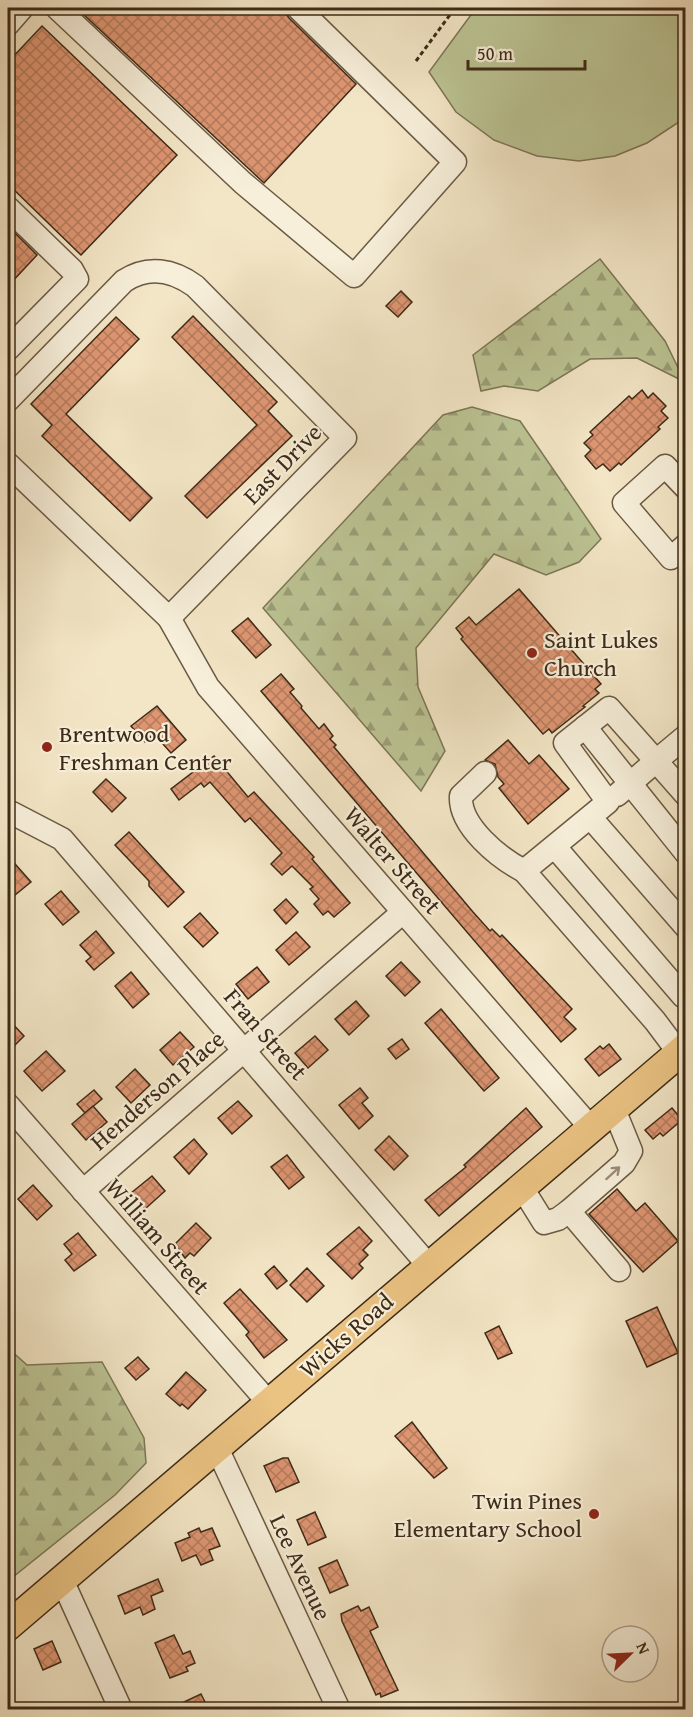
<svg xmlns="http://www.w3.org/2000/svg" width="693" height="1717" font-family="'Gentium Book Plus',serif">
	<defs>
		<pattern id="forest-firs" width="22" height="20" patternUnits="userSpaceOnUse" patternTransform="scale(1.5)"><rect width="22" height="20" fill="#bcc494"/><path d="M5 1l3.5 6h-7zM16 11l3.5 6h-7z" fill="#9a9f78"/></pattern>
		<pattern id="building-cross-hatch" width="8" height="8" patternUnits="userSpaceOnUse" patternTransform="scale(1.5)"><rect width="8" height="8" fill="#de9672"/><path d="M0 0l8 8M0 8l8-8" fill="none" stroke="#b57b5d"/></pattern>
	</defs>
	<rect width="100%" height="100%" fill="#f3e6c6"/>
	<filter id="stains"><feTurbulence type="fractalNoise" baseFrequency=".00333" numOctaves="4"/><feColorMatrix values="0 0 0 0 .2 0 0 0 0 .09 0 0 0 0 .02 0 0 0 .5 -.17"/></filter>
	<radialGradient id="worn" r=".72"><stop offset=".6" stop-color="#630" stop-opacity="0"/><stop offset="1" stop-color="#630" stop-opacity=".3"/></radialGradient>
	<g fill="url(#forest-firs)" stroke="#7c7756" stroke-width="1.5">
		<polygon points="600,259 665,341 685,382 637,358 590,359 538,391 504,386 481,391 473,355"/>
		<polygon points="472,407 520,421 601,539 579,562 546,575 494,554 416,648 418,687 445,751 421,791 263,608 443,415"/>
		<polygon points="8,1348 27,1365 102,1362 144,1438 146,1463 115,1495 8,1581"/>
	</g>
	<polygon fill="#bcc494" stroke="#7c7756" stroke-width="1.5" points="476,8 685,8 685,118 647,143 615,156 579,161 537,156 494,140 456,112 429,72"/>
	<g fill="url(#building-cross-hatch)" stroke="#3d2a17" stroke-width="1.5">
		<polygon points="88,8 282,8 289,18 356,84 264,183 83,14"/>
		<polygon points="42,26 177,155 81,255 8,184 8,62"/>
		<polygon points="8,226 37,255 8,286"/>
		<polygon points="401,291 412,302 398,317 386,306"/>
		<polygon points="193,316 277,402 268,411 292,436 207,518 185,496 257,425 172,337"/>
		<polygon points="116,317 139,339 66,414 152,498 130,521 42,436 52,425 31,404"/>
		<polygon points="642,390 648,398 653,393 666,406 661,411 668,418 658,427 660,429 621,465 619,463 610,471 603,464 596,469 585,456 591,450 584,443 593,435 590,432 629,396 632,399"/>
		<polygon points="519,589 601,684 595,689 599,693 583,706 585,707 552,733 549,729 543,734 461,639 463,637 456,628 469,617 476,625"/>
		<polygon points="248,618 271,645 256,658 232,631"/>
		<polygon points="281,674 294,689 290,692 302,706 301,708 319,729 324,724 333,736 330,739 336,745 334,747 473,912 490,931 492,929 500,937 502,935 572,1009 564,1017 576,1029 561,1042 261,691"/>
		<polygon points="157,706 186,740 171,753 154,734 145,742 131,726"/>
		<polygon points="508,740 529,764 539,755 569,789 528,824 499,788 504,784 498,777 495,764 485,760"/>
		<polygon points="214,756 248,797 254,792 314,857 312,859 350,903 334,917 328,911 323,915 314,904 319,899 310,889 313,887 292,866 282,875 271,864 282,853 250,818 245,822 210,782 204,787 201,783 179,800 171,789"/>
		<polygon points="106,779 126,798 112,812 93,792"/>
		<polygon points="129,832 184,892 168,907 149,886 149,881 115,845"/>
		<polygon points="8,856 31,882 15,895 8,887"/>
		<polygon points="61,891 79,912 63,925 45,904"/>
		<polygon points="286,899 298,912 286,924 274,910"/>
		<polygon points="200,913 218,933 203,947 184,927"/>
		<polygon points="96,931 114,953 94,970 86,961 91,957 80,945"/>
		<polygon points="296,932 310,947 289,965 276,950"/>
		<polygon points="401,962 420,982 405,996 386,976"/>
		<polygon points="257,967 269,982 248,999 236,984"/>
		<polygon points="131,972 149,994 133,1008 115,986"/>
		<polygon points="356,1001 369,1016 349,1035 335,1019"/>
		<polygon points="441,1009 499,1078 484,1091 425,1023"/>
		<polygon points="8,1019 24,1036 8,1052"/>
		<polygon points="180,1032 194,1047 173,1065 160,1050"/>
		<polygon points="315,1036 328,1050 308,1068 295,1053"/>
		<polygon points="402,1039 409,1049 396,1059 388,1049"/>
		<polygon points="609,1044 621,1059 599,1076 585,1059 600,1046 603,1049"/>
		<polygon points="46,1051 65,1071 42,1091 24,1071"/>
		<polygon points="135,1069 150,1085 131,1103 116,1087"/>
		<polygon points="360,1088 368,1098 362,1103 373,1116 359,1129 339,1105"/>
		<polygon points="94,1090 102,1099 85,1113 77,1104"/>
		<polygon points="238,1101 252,1116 232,1134 218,1118"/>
		<polygon points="93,1106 107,1122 86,1140 72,1124"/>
		<polygon points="526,1108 542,1127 439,1216 425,1200 466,1167 464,1165"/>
		<polygon points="672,1108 682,1120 663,1136 660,1133 653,1139 645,1130"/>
		<polygon points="389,1136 408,1156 394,1170 375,1150"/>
		<polygon points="194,1139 207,1154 189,1174 174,1157"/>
		<polygon points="287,1155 304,1177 289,1189 271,1167"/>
		<polygon points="152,1176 165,1191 145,1209 131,1193"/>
		<polygon points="33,1185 52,1206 37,1220 18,1199"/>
		<polygon points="617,1189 636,1211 645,1203 678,1241 643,1272 589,1214"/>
		<polygon points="196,1223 211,1238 194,1256 190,1253 185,1258 175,1244"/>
		<polygon points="359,1227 372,1241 363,1250 368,1255 359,1264 363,1268 352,1279 327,1254"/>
		<polygon points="78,1233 96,1255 74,1271 65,1260 72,1254 64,1244"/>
		<polygon points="274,1266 287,1281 277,1289 265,1274"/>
		<polygon points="307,1268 324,1286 307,1302 290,1285"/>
		<polygon points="240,1289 287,1340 264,1358 246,1335 249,1332 224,1303"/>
		<polygon points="657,1307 678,1353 647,1367 626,1321"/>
		<polygon points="499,1326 512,1353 498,1359 485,1333"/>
		<polygon points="138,1357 149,1369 136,1380 125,1368"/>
		<polygon points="186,1372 206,1390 188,1409 182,1404 180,1406 166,1394"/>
		<polygon points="412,1422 447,1468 434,1478 395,1436"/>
		<polygon points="283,1458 288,1458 299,1482 276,1492 264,1466"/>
		<polygon points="315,1512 326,1537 308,1545 297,1520"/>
		<polygon points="199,1528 201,1532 212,1528 220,1546 209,1550 213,1560 201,1565 196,1555 182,1561 175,1543 190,1537 188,1533"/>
		<polygon points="337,1560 348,1585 330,1593 319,1568"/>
		<polygon points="158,1579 163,1591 151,1596 155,1609 143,1615 140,1607 125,1614 118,1596"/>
		<polygon points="358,1606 361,1611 369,1607 378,1627 370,1631 398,1690 381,1697 380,1693 376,1695 342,1621 341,1614"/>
		<polygon points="174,1635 183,1654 190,1651 195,1663 186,1667 188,1671 170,1678 155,1643"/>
		<polygon points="52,1641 61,1662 43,1670 34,1649"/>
		<polygon points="201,1694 209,1710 167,1710"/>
	</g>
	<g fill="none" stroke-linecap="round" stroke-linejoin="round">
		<g stroke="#6a5943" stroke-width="25">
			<g id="minor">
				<polyline points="57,8 243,183 354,276 455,162 298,8"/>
				<polyline points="8,24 22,8"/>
				<polyline points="8,208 72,270 77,279 8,349"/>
				<path d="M8,400L124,281C148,265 173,270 195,286L345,438L169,618L8,464"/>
				<polyline points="686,488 665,466 624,503 671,558 686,545"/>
				<polyline points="169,618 208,687 590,1127"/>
				<polyline points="585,727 686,853"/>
				<path d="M485,773L461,796C459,826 499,858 524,871"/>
				<polyline points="617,795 656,761 686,795"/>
				<polyline points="8,817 12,813 62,839 428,1265"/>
				<polyline points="591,818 686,927"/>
				<polyline points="555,847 683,996"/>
				<polyline points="679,1053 655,1021 524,871 608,802 565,743 609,708 656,761 686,736"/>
				<polyline points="8,1105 268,1402"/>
				<polyline points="521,1186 544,1223 558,1219 569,1211 619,1270"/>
				<polyline points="83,1191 403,912"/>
				<polyline points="569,1211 624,1163 631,1151 613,1107"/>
				<polyline points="216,1446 339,1710"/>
				<polyline points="62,1580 121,1710"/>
			</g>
		</g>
		<g stroke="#3d2a17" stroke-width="31">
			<polyline id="major" points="8,1626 686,1047"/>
		</g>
		<polyline stroke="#3d2a17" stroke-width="3" stroke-dasharray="4.5 3" stroke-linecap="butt" points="416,61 455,8"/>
		<use href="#minor" stroke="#f7efda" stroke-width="22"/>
		<use href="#major" stroke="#eac383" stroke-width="28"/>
	</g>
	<defs><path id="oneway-shaft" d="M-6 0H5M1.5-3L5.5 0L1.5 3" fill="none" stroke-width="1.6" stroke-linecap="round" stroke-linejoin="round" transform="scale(1.5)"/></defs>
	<use stroke="#9a8c78" href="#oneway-shaft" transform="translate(613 1173) rotate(-42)"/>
	<g fill="#8f2418" stroke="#f7efda" stroke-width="2">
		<circle cx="532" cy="653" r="6"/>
		<circle cx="47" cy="747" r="6"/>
		<circle cx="594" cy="1514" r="6"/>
	</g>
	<g text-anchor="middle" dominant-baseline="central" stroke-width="4.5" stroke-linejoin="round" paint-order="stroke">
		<g font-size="24" fill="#3d2a17" stroke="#f7efda">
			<text transform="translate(282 464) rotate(-46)">East Drive</text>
			<text transform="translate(393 860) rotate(49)">Walter Street</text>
			<text transform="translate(266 1034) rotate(49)">Fran Street</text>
			<text transform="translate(157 1090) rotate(-41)">Henderson Place</text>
			<text transform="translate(158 1236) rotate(49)">William Street</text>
			<text transform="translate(346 1335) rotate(-41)">Wicks Road</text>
			<text transform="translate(301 1567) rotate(65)">Lee Avenue</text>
		</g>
		<g font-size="24" fill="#3d2a17" stroke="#f7efda" text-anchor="start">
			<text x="544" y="639">Saint Lukes<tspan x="544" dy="28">Church</tspan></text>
			<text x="59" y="733">Brentwood<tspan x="59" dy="28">Freshman Center</tspan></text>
			<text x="582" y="1500" text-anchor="end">Twin Pines<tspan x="582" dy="28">Elementary School</tspan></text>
		</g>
	</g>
	<rect width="693" height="1717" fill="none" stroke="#f3e6c6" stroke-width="30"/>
	<rect x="9" y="9" width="675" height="1699" fill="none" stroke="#3d2a17" stroke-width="3"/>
	<rect x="15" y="15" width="663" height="1687" fill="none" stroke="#3d2a17" stroke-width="1.5"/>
	<g transform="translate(630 1654) rotate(66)"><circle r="28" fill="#f7efda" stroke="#ada08c" stroke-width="1.5"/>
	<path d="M0-4.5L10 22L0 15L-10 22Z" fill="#8f2418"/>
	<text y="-9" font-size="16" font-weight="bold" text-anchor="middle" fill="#3d2a17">N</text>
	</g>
	<path d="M468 60v9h117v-9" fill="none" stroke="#3d2a17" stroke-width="3"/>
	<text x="477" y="60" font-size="18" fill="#3d2a17" stroke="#f7efda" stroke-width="4.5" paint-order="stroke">50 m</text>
	<rect width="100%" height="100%" filter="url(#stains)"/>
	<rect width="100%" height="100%" fill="url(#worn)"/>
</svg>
